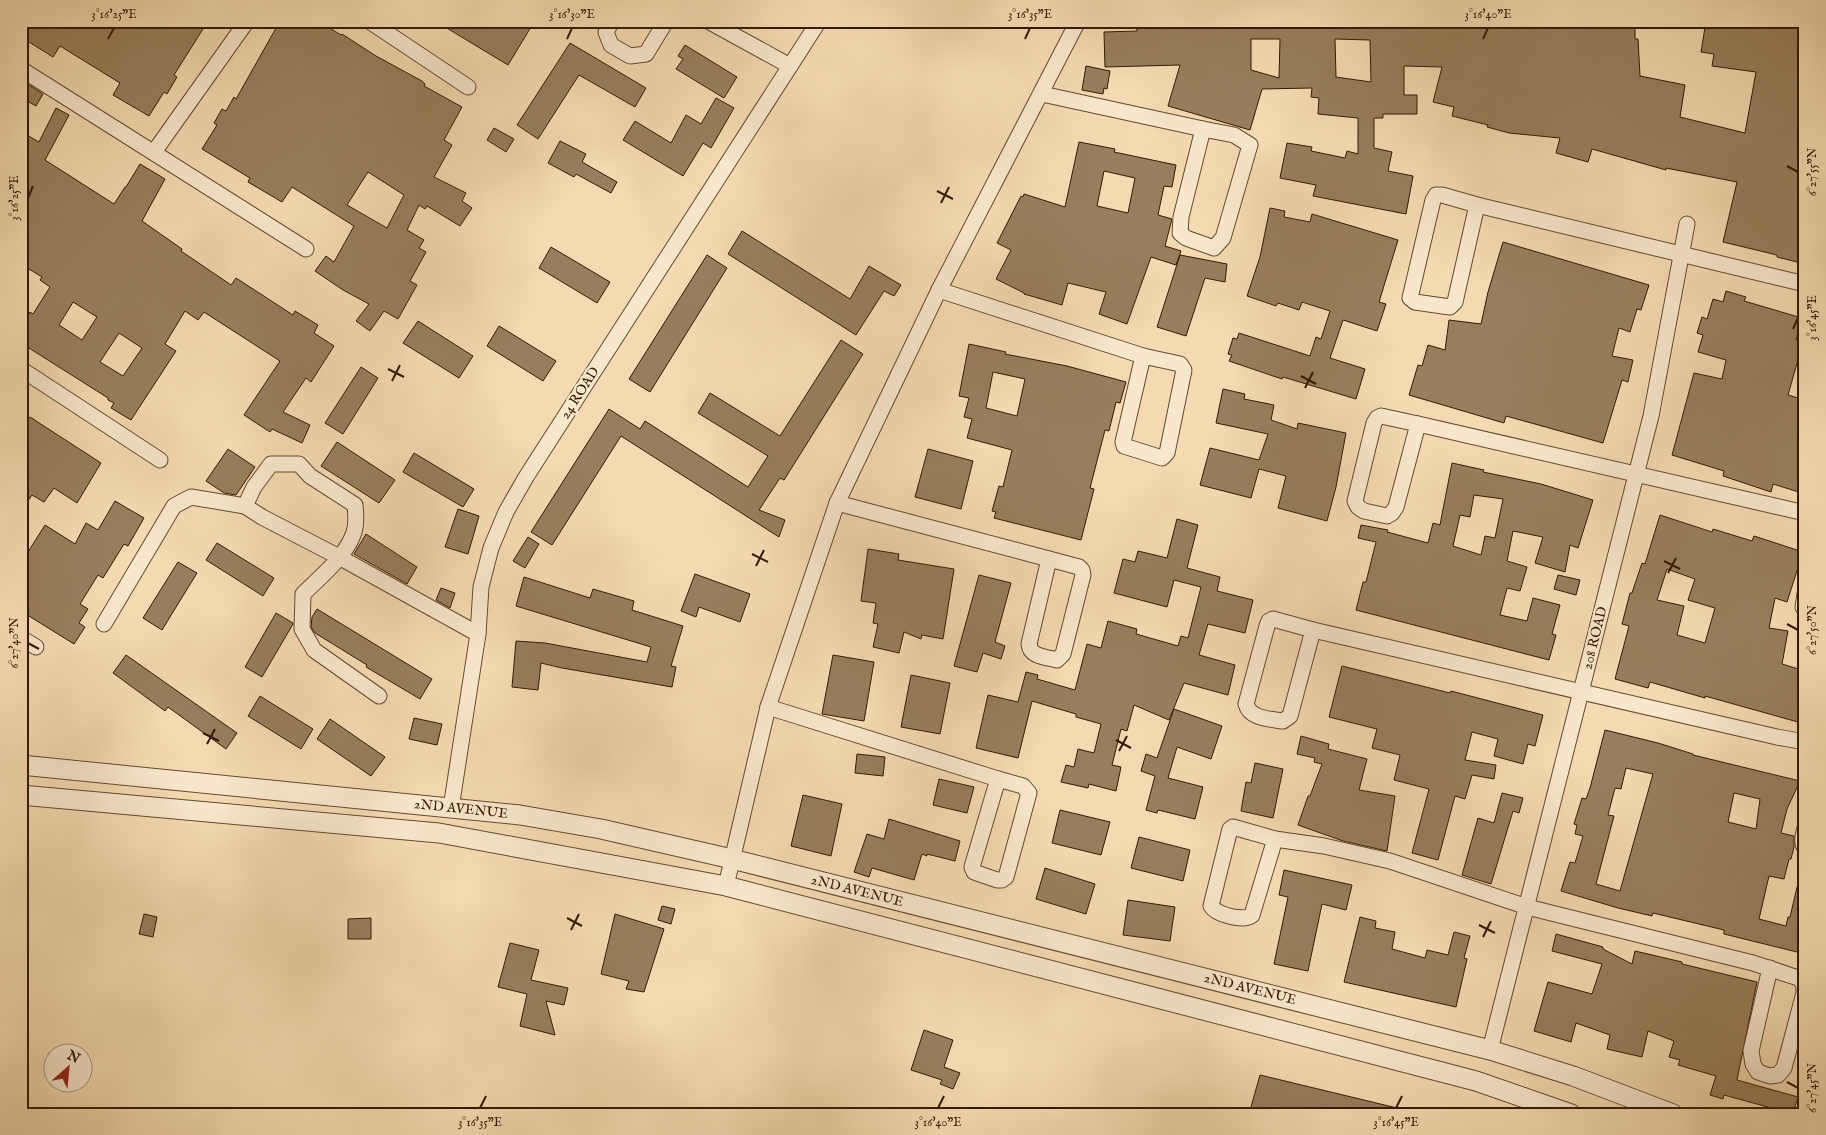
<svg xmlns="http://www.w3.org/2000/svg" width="1826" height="1135" font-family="'IM FELL English',serif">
	<rect width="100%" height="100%" fill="#f4dab2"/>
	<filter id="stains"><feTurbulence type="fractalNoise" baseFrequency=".004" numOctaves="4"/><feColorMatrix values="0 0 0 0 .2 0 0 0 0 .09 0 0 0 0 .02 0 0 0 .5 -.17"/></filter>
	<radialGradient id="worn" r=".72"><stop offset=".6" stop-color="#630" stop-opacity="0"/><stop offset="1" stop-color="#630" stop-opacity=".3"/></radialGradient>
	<g fill="#987e5d" stroke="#351a00" fill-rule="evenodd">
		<polygon points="27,21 208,21 174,75 177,77 167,94 164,92 149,116 113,95 120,83 60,46 53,57 21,37 21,30"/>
		<path d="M280,21H318L341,35L342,34L376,56L422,81L425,84L424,86L462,107L444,140L452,145L434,177L466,193L462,201L472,208L460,226L427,206L425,209L419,205L407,230L424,240L419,248L426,252L410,281L417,285L398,319L384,311L370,331L356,321L369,304L343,290L315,271L326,256L334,262L354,226L292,187L282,202L248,182L250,178L202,149L217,125L214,123L222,109L226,111L234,97L236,99ZM368,172L404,195L387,228L347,205Z"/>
		<polygon points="435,21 521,21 531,27 508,65"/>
		<path d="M1136,21H1635V39H1638L1640,76L1685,85L1680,117L1745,133L1756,72L1712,66L1714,54L1701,52L1706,21H1805V264L1777,257V255L1723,242L1737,182L1666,168V170L1592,149L1588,162L1556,153L1560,138L1509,133L1487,127L1488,125L1452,116L1454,107L1433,102L1442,67L1404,66V95H1417V114H1383V118H1374V148L1392,152L1388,171L1413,176L1406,214L1313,196L1316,185L1280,178L1287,143L1312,147L1311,151L1345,158L1347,151L1358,154V118L1318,114L1319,98L1311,97L1312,88L1262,89L1250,130L1168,106L1180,65L1105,67L1104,32L1137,31ZM1251,39H1280L1279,78L1251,70ZM1335,39L1370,40L1371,82L1336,77Z"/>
		<polygon points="570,43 646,88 635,107 579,75 538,139 517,125"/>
		<polygon points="685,45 737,77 724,98 676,69 683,59 678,56"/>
		<polygon points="1086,66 1110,71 1107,89 1104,88 1103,94 1082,90"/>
		<polygon points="29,85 43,94 36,106 22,98"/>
		<polygon points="716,98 734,108 711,148 703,143 683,176 623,140 635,121 671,143 686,115 701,124"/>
		<path d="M56,108L69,115L45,160L114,204L125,187H126L140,164L165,179L142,221L182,249L181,251L231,285L236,278L293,315L295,311L318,325L314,333L334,346L311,382L306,378L283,412L310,425L302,443L272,429L270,432L244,415L280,361L204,312L198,320L185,311L165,344L176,351L131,420L111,408L114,403L108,400V398L21,343V326L30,312L33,314L50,287L40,280L42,277L21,264V146L27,135L39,142ZM73,302L97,317L82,340L59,325ZM119,333L142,348L123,376L100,362Z"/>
		<polygon points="494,128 514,139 506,152 487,140"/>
		<polygon points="560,141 586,154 582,162 617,182 611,193 576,174 574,177 548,163"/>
		<path d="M1079,142L1115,149L1114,152L1176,165L1172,187L1164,186L1158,215L1172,219L1165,246L1181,251L1176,265L1151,257L1127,324L1099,314L1106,292L1068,283L1062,305L1024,294V293L996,279L1011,250L997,243L1021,196L1023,197L1024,194L1065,207ZM1104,171L1135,178L1128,213L1097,206Z"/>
		<polygon points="1270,208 1285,211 1284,217 1310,222 1312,214 1398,240 1379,302 1386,304 1377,331 1343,320 1330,358 1365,369 1356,399 1283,377 1282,379 1229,361 1232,355 1228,354 1233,338 1237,339 1239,333 1310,356 1316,337 1321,339 1330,311 1302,302 1299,310 1278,303 1276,306 1247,296 1260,257"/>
		<polygon points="742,231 850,299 869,266 901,285 894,296 884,291 856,335 728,254"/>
		<polygon points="1503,242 1649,285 1641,310 1637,309 1630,332 1619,328 1612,356 1633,360 1628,382 1622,380 1603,443 1506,416 1504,423 1409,395 1418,365 1422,366 1428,345 1445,350 1449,320 1481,324 1488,292"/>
		<polygon points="551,247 610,282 597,303 539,268"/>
		<polygon points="707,255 727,268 650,392 629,379"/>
		<polygon points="1180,255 1227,264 1225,282 1205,278 1186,336 1157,327"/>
		<polygon points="1726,291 1746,297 1744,301 1802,318 1796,340 1803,342 1788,395 1805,400 1805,494 1773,484 1771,492 1723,476 1724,471 1672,455 1694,373 1722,379 1726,360 1698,352 1703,335 1697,333 1702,317 1707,319 1713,299 1723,302"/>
		<polygon points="418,321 473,356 459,378 403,343"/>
		<polygon points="499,326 556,361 543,381 487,346"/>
		<polygon points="841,340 863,354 784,480 780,478 759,510 785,520 779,537 621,436 552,545 531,532 609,409 640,429 645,421 748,487 768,456 698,413 710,393 780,436"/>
		<path d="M969,344L1006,352L1005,354L1067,366L1126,382L1120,403L1116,402L1109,431L1105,430L1090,488L1094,489L1081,540L994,518L996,512L992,511L999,486L1003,487L1012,450L967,438L972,419L964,417L969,398L959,396ZM993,372L1025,379L1017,416L986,408Z"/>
		<polygon points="361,367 378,378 343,434 325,423"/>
		<polygon points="1223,389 1245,394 1244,399 1274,405 1271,420 1297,429 1298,423 1346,433 1336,487 1327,521 1278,508 1286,476 1259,469 1251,498 1200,485 1210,448 1259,460 1268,434 1216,423"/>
		<polygon points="30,417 101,463 77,503 54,488 44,502 32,495 21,511 21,430"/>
		<polygon points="337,442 395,480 379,503 321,466"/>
		<polygon points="228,449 255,467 236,495 224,493 206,481"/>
		<polygon points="928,449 973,461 961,509 915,497"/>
		<polygon points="414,453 474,489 463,507 403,472"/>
		<path d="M1452,463L1484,470L1483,472L1541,484L1593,500L1578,548L1570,545L1565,572L1535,563L1543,537L1513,531L1507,561L1527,567L1520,591L1507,588L1500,615L1527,621L1533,598L1560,605L1552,634L1556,635L1549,660L1356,610L1363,582H1366L1376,542L1358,538L1361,525L1388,530L1387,532L1428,543L1433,523L1440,525ZM1474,495L1503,499L1495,538L1485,536L1481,555L1453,546L1460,515L1470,517Z"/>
		<polygon points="115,501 144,518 128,546 124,544 103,578 98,575 80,604 88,609 79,623 85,627 74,644 21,611 21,548 28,552 45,525 75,544 86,523 98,530"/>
		<polygon points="458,509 479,516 468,554 445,547"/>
		<path d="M1660,515L1712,532L1713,529L1752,541L1754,536L1803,552L1787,602L1775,598L1769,628L1788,631L1782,664L1805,671V724L1705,696V698L1650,682L1648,688L1615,679L1629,626L1622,624L1630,593H1632L1642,563L1645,564ZM1667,569L1695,579L1688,600L1715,608L1705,643L1677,635L1684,606L1657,600Z"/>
		<polygon points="1177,519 1198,525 1187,568 1220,577 1217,591 1253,600 1245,633 1208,624 1199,655 1235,665 1228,695 1184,683 1169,720 1134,705 1127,731 1121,729 1112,765 1121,767 1116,791 1089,784 1088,788 1061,782 1066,765 1074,767 1078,749 1094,753 1101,724 1076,717 1076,714 1032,701 1018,758 976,748 988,695 1018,702 1026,672 1038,675 1037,679 1075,690 1087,644 1101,648 1108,621 1137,629 1136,634 1178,646 1181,636 1188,638 1201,587 1174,580 1167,607 1114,593 1123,559 1135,562 1138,551 1167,558"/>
		<polygon points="366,534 417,567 407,584 354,554"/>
		<polygon points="528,537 539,544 525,568 513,561"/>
		<polygon points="217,543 274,578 263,596 206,560"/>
		<polygon points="868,549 899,554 898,560 954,569 943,639 922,635 921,639 904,632 899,653 873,647 878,624 873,623 876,603 861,601"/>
		<polygon points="178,562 197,573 162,630 143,618"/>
		<polygon points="695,574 750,594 740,622 699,607 696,617 681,611"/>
		<polygon points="979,575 1011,583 995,642 1005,646 1001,659 983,653 977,672 954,666"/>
		<polygon points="1558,575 1580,580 1576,595 1554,589"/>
		<polygon points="524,577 590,598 593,589 634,601 632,610 683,626 671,666 676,667 672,687 562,668 541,663 538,690 512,687 516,641 545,643 647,662 651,647 516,606"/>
		<polygon points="441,588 455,593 450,608 436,600"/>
		<polygon points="317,609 432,679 420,699 366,667 367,665 315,633 311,627 312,617"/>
		<polygon points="276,613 293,623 293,624 262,677 245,667"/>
		<polygon points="126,655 237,733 226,749 168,707 165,711 113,673"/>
		<polygon points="833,655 874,662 864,721 822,714"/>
		<polygon points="1342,666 1450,693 1451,691 1543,715 1535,746 1528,744 1523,764 1494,756 1498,739 1472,732 1465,760 1496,765 1494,779 1472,775 1465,799 1455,796 1438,860 1412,853 1429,789 1394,780 1400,755 1372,748 1377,729 1329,717"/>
		<polygon points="911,675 950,683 940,734 901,727"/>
		<polygon points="260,696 313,729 301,749 248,716"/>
		<polygon points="1174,709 1222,726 1211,759 1177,747 1168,778 1203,787 1195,819 1158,810 1157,813 1146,810 1155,776 1141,771 1146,754 1157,758"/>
		<polygon points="414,718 442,724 437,745 409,739"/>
		<polygon points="330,719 385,757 371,776 317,739"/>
		<path d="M1605,730L1658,743L1693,754V755L1800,781L1787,809L1781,833L1794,836V847L1791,859H1789L1784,879L1769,876L1759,919L1786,926L1788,917H1790L1799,879L1805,880V954L1724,934V930L1653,913L1652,916L1618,908L1561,891L1570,862L1575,863L1583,836L1575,834L1577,825L1574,824L1582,798L1586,799L1590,788ZM1626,768L1653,774L1620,891L1596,884L1614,816L1608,815L1615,788L1621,789ZM1734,793L1760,799L1756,829L1728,822Z"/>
		<polygon points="1301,736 1329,744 1328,749 1367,759 1359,790 1395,796 1387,851 1343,841 1298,825 1308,796 1310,796 1322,764 1314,762 1315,758 1297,754"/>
		<polygon points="857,754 885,757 883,776 855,773"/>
		<polygon points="1255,763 1283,769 1273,818 1241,811 1246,782 1251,783"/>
		<polygon points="939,779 974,787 967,813 933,805"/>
		<polygon points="1502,793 1523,798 1519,813 1513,811 1491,884 1462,875 1478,818 1494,823"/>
		<polygon points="803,795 842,804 831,856 791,846"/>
		<polygon points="1060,810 1110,822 1101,855 1052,843"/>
		<polygon points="889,819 960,841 955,861 927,854 927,856 922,854 914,880 872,868 869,877 854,872 867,834 884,839"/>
		<polygon points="1139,837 1190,850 1183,881 1131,868"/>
		<polygon points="1045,868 1095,884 1086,914 1036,899"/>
		<polygon points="1284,870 1352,885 1346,910 1322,904 1308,971 1274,964 1288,897 1279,895"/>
		<polygon points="1128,900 1175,907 1170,941 1123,935"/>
		<polygon points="662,906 675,909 671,924 658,920"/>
		<polygon points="144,914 157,917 153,937 139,934"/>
		<polygon points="615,914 664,929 644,992 626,989 629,981 601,974"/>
		<polygon points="1360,917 1376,921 1375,928 1395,932 1392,949 1425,958 1427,950 1448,955 1454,932 1470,936 1464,958 1467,959 1456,1007 1344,982"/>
		<polygon points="371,918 371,939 348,939 348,919"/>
		<polygon points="1556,934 1603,947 1603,949 1632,964 1635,951 1682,962 1682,964 1757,982 1737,1080 1798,1097 1793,1114 1724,1095 1723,1099 1710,1095 1716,1076 1678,1065 1680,1060 1669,1057 1674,1041 1648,1031 1642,1057 1607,1049 1610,1035 1576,1023 1571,1042 1534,1031 1548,982 1592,994 1602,964 1552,951"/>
		<polygon points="510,943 539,950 531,980 568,988 564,1005 546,1001 555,1035 520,1026 527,994 498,987"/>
		<polygon points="924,1030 953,1040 944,1067 960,1073 953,1089 940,1084 942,1080 911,1070"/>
		<polygon points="1260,1075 1397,1108 1396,1114 1249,1114"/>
	</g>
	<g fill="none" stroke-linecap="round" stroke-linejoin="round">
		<g stroke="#654a2c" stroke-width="17">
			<g id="minor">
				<polyline points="369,21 468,87"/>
				<polyline points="612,21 606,32 611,45 630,56 646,54 666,21"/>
				<polyline points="708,21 790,66"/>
				<polyline points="21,69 306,249"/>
				<polyline points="1042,94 1203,129"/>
				<polygon points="1203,129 1234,135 1250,145 1223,238 1214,248 1186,238 1180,233 1181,217"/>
				<polyline points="154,152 247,21"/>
				<polygon points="1436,195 1442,195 1477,205 1455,302 1450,307 1415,302 1410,298 1433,200"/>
				<polyline points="1477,205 1805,284"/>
				<polyline points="939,290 1143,356"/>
				<polygon points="1143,356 1180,364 1184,370 1167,453 1162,458 1124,446 1123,442"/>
				<polyline points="21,369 160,460"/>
				<polygon points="1381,416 1418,424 1396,507 1392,513 1387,516 1364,511 1358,507 1355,501 1374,423 1377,418"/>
				<polyline points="1418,424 1805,513"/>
				<polyline points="837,503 1049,559"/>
				<path d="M1049,559L1079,567L1082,570L1083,575L1063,654L1057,660C1046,657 1030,657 1029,644Z"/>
				<polyline points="1805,594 1803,607 1805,610"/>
				<path d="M1273,619L1313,630L1290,716L1283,721C1270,719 1250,719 1246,704L1267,626L1269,621Z"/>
				<polyline points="104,624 174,506 191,497 245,506"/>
				<polyline points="1313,630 1777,737 1805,742"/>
				<polyline points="21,638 36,647"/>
				<path d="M379,696L314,650L302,629L303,594C319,578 345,557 353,535C357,526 356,514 355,505L310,476L299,464H271L254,487L245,506L262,517L339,557L478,634"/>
				<polyline points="768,707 998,779"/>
				<polygon points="998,779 1023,786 1029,793 1006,877 1002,880 997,880 974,872 972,867"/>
				<polyline points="451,808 478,634 481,587 491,548 506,512 526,477 819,21"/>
				<path d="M1233,827L1275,839L1252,915C1244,922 1217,915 1211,906L1230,829Z"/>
				<path d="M1805,828C1803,835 1801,843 1805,848"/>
				<polyline points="1275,839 1324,846 1390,861 1527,907 1753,963 1801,979 1804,987 1804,993 1784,1068 1778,1075 1770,1076 1758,1072 1753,1064 1751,1051 1770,968"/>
				<polyline points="726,886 768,707 837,503 939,290 1078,21"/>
				<polyline points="1490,1050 1651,416 1687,224"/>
			</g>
		</g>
		<g stroke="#654a2c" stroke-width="21">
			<g id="tertiary">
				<polyline points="21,765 520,815 601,829 732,859 1490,1050 1573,1076 1673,1114"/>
				<polyline points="21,795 439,833 726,886 1476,1081 1571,1114"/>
			</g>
		</g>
		<use href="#minor" stroke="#f8e7cd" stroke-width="15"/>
		<use href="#tertiary" stroke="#f8e7cd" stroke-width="19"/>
	</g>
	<path fill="none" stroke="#351a00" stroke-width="2" d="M108,39L114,28M567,39L572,28M1025,39L1030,28M1483,39L1488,28M1787,166L1798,172M937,191L953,199M28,198L33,186M941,203L949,187M1793,329L1798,318M388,369L404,377M1301,376L1316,384M392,381L400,365M1305,388L1313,372M752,554L768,562M1664,561L1680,569M756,566L764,550M1668,573L1676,558M1787,624L1798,630M28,643L39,649M203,733L219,741M1116,740L1131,748M207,744L215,729M1119,751L1127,736M567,918L582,926M1479,925L1495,933M571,930L579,914M1483,937L1491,921M1787,1082L1798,1088M480,1108L486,1096M938,1108L944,1096M1396,1108L1402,1096"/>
	<g text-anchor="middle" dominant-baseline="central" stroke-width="4.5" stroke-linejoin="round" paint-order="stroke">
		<g font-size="14" fill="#351a00" stroke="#f8e7cd">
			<text transform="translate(580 393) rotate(-57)">24 ROAD</text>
			<text transform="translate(1595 638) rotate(-76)">208 ROAD</text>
			<text transform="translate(461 809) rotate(6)">2ND AVENUE</text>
			<text transform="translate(857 891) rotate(14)">2ND AVENUE</text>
			<text transform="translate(1250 989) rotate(14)">2ND AVENUE</text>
		</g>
	</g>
	<rect width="1826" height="1135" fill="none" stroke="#f4dab2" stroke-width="55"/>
	<g transform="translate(68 1068) rotate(27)"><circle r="24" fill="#f8e7cd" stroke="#aa957b"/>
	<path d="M0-4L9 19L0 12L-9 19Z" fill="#8f2418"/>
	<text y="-8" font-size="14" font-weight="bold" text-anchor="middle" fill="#351a00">N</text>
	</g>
	<rect x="28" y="28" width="1770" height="1080" fill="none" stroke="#351a00" stroke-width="2"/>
	<g font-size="12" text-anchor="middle" fill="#351a00">
		<text x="114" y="18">3°16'25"E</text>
		<text x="572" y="18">3°16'30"E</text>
		<text x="1030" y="18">3°16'35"E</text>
		<text x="1488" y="18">3°16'40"E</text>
		<text transform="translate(1812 172) rotate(-90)" y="4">6°27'55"N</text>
		<text transform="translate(14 198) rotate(-90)" y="4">3°16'25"E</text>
		<text transform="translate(1812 318) rotate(-90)" y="4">3°16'45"E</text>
		<text transform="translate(1812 630) rotate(-90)" y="4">6°27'50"N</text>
		<text transform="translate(14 643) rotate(-90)" y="4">6°27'40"N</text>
		<text transform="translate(1812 1088) rotate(-90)" y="4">6°27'45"N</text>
		<text x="480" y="1126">3°16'35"E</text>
		<text x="938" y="1126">3°16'40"E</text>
		<text x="1396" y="1126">3°16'45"E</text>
	</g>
	<rect width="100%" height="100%" filter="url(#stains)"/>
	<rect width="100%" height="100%" fill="url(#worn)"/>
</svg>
